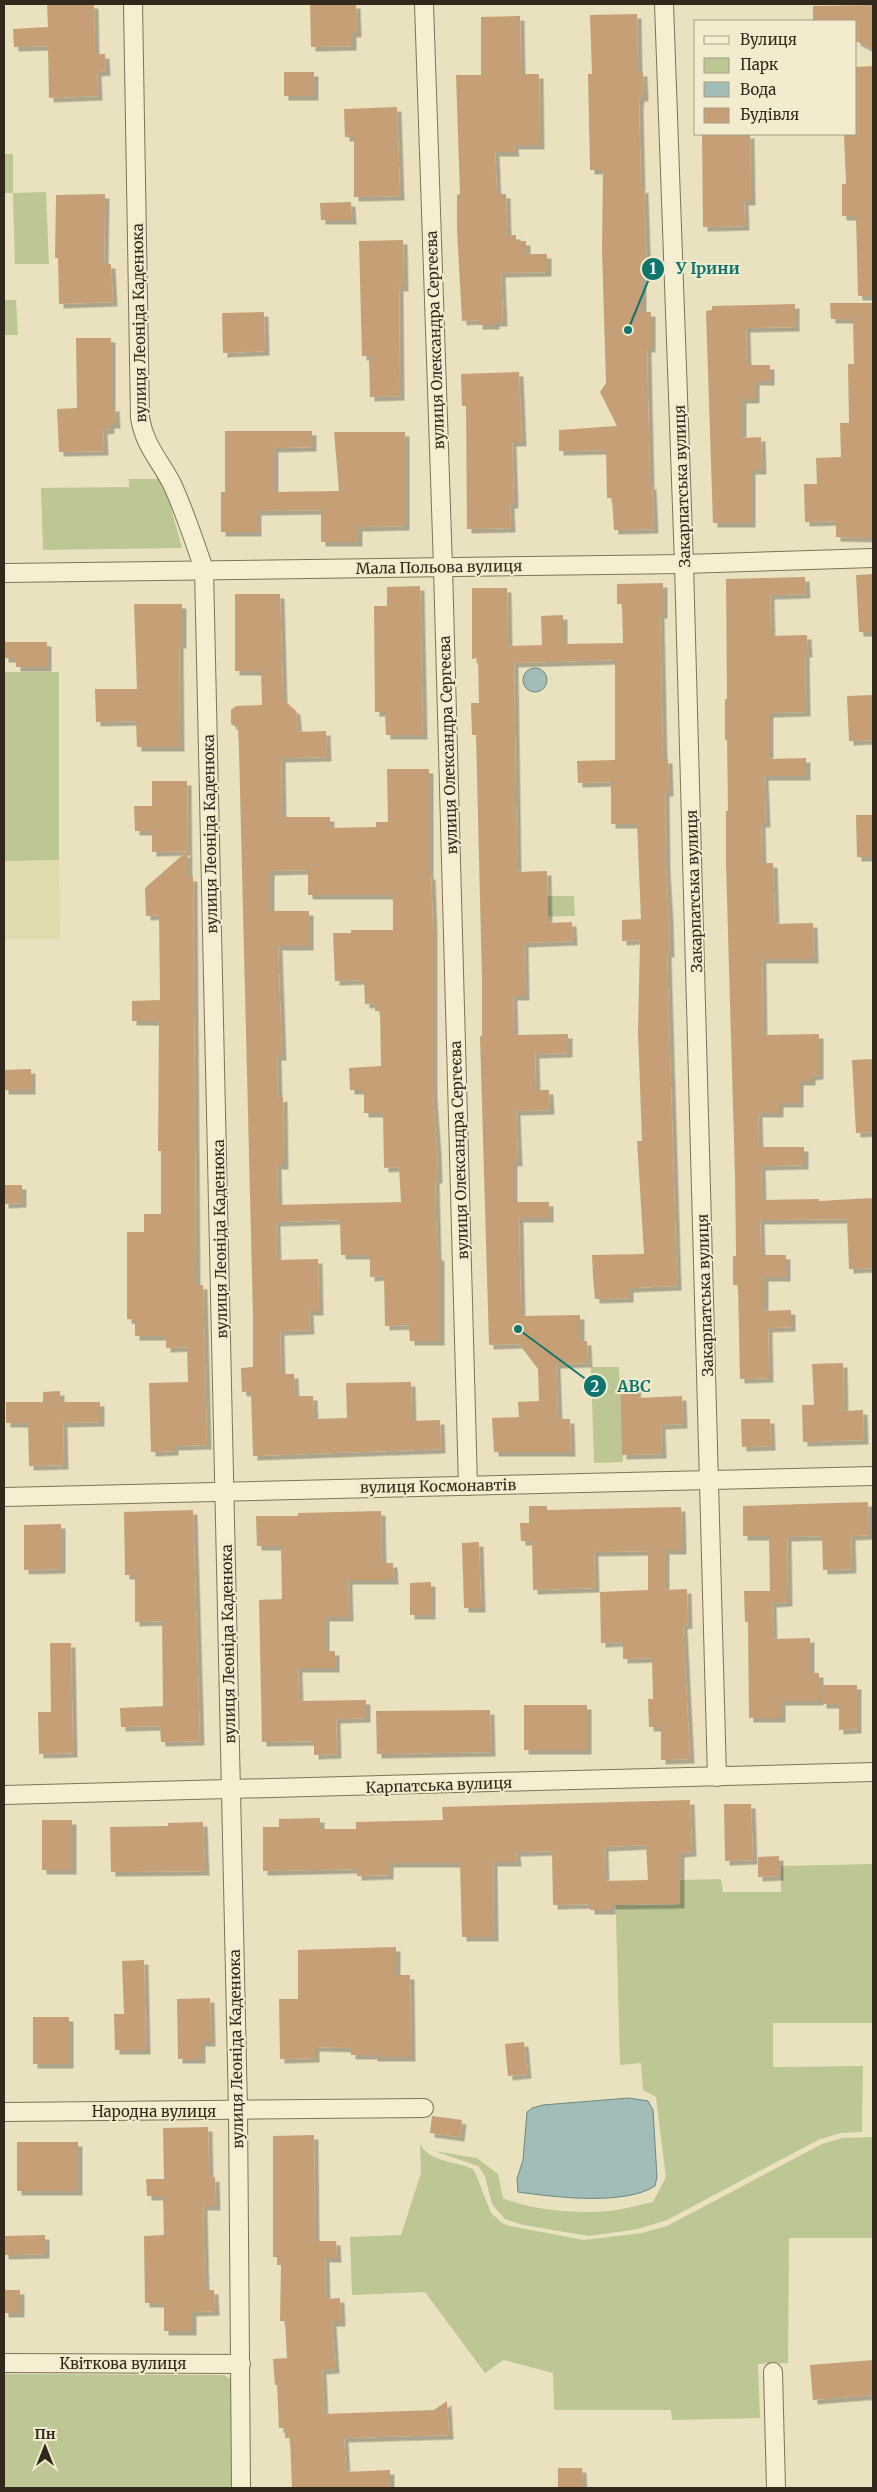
<svg xmlns="http://www.w3.org/2000/svg" width="877" height="2492" font-family="Merriweather,serif">
	<defs>
		<filter id="shadow"><feDropShadow dx="4.5" dy="4.5" stdDeviation="0" flood-color="#0004"/></filter>
	</defs>
	<rect width="100%" height="100%" fill="#eae1bf"/>
	<polygon fill="#dfdbad" points="59,860 60,939 4,939 4,861"/>
	<g fill="#bcc794">
		<polygon points="4,154 13,154 13,193 46,192 49,264 15,264 13,193 4,193"/>
		<polygon points="4,300 16,300 18,335 4,335"/>
		<polygon points="129,479 159,479 170,504 182,548 43,550 41,488 129,487"/>
		<polygon points="4,672 59,672 59,860 4,861"/>
		<polygon points="529,896 574,896 575,916 529,917"/>
		<polygon points="591,1367 619,1367 623,1462 594,1463"/>
		<path d="M873,1864V2023H773V2067L863,2066L862,2132L840,2133L818,2140L667,2220L638,2229L589,2236L523,2225L505,2219L492,2204L485,2176L478,2166L434,2151L477,2158L498,2174L503,2198C529,2210 578,2214 607,2211C623,2210 638,2205 653,2202L666,2177L656,2097L643,2090L641,2063L620,2065L615,1881H635L636,1905L680,1904V1880L721,1879L723,1892H781V1866Z"/>
		<path d="M873,2137V2238H789L788,2363L758,2364L760,2418L672,2420L671,2410H554L553,2373L503,2360L485,2373L425,2292L352,2295L350,2237L401,2235L421,2173L420,2144C432,2164 456,2160 474,2170L491,2213L502,2223L510,2226L584,2240L642,2233L667,2226L822,2144L843,2138Z"/>
		<polygon points="4,2374 224,2375 231,2379 232,2384 233,2488 4,2488"/>
	</g>
	<g fill="#a2bcb7" stroke="#6a8984">
		<circle cx="535" cy="680" r="12"/>
		<path d="M629,2098L648,2101L653,2110L657,2177L655,2186C624,2206 554,2197 518,2192L517,2179L523,2160L527,2112L532,2108L543,2105Z"/>
	</g>
	<g fill="#c69f77" fill-rule="evenodd" filter="url(#shadow)">
		<polygon points="47,4 94,4 95,54 105,54 106,71 97,72 98,96 49,98 48,46 14,47 13,29 48,27"/>
		<polygon points="310,4 356,4 357,33 352,33 352,46 311,47"/>
		<polygon points="873,5 873,50 856,41 856,21 813,21 813,6"/>
		<polygon points="637,14 638,72 643,72 644,97 640,97 639,105 641,189 644,188 647,277 642,277 642,312 651,312 651,348 647,348 648,399 650,485 652,485 654,529 614,530 612,498 607,498 606,450 559,451 559,430 617,426 600,392 606,383 602,250 603,170 590,170 588,74 592,74 590,15"/>
		<polygon points="520,16 521,74 539,74 540,145 514,145 515,152 495,152 497,194 506,194 507,235 516,235 516,241 526,241 526,254 547,254 547,272 501,273 503,322 495,322 495,325 478,325 478,320 462,321 457,229 457,195 460,194 456,75 481,75 481,17"/>
		<polygon points="873,66 873,296 858,296 856,216 842,216 842,184 846,184 844,134 856,134 856,67"/>
		<rect x="284" y="72" width="30" height="24"/>
		<polygon points="397,107 400,196 354,197 354,137 345,137 344,109"/>
		<polygon points="702,134 750,134 751,201 744,201 745,226 703,227"/>
		<polygon points="105,194 104,264 111,264 113,302 59,304 58,258 55,258 56,195"/>
		<polygon points="351,202 352,220 321,220 320,203"/>
		<polygon points="403,240 404,287 399,287 400,396 370,397 369,356 362,356 359,241"/>
		<polygon points="830,303 873,303 873,538 836,537 836,521 805,522 804,484 817,484 816,458 841,457 840,423 849,423 848,364 854,364 853,319 831,319"/>
		<polygon points="795,304 795,327 746,328 747,365 770,365 770,381 755,381 755,399 742,399 742,438 761,437 762,470 751,470 751,523 713,523 706,311 712,310 712,306"/>
		<polygon points="264,312 265,351 223,353 222,313"/>
		<polygon points="76,338 111,338 111,407 115,407 116,424 110,424 110,429 103,430 104,451 59,452 57,409 77,408"/>
		<polygon points="519,372 522,442 512,442 514,504 510,504 511,528 467,529 466,406 462,406 461,374"/>
		<polygon points="225,431 312,431 312,447 274,448 274,492 339,491 334,432 405,432 405,526 358,527 358,542 321,542 321,510 257,511 257,532 221,532 221,492 225,492"/>
		<polygon points="873,574 873,632 859,632 856,575"/>
		<polygon points="805,577 806,594 770,595 771,636 807,635 808,653 805,653 806,712 769,713 769,759 806,758 806,776 764,776 766,823 761,823 762,863 773,863 775,924 813,923 814,959 762,959 763,1035 819,1034 819,1075 811,1076 811,1081 799,1081 799,1103 779,1103 779,1113 758,1113 759,1147 804,1147 804,1165 761,1166 762,1200 819,1199 819,1201 873,1198 873,1268 849,1269 847,1219 760,1220 761,1255 786,1255 786,1277 764,1277 764,1311 791,1310 791,1327 768,1328 769,1378 740,1379 738,1285 733,1285 733,1256 736,1256 735,1176 726,864 726,811 728,811 727,740 725,740 725,699 727,699 726,579"/>
		<polygon points="663,583 663,614 660,614 663,759 668,759 669,792 665,792 666,868 669,919 670,953 667,953 677,1286 629,1288 629,1298 595,1299 593,1276 592,1255 644,1254 637,1141 642,1141 638,1032 640,940 622,941 622,920 641,919 637,824 611,824 611,782 578,783 577,761 615,760 615,660 514,663 517,872 547,871 548,923 572,922 573,941 524,943 525,996 513,996 514,1035 568,1034 568,1053 535,1054 536,1090 549,1090 550,1110 516,1111 518,1162 513,1162 513,1202 549,1202 549,1218 519,1218 521,1316 580,1315 580,1341 587,1341 588,1363 556,1364 558,1419 570,1419 571,1452 494,1452 492,1418 519,1417 518,1402 539,1401 538,1369 519,1344 489,1345 480,1036 482,1036 482,981 476,735 472,735 471,703 479,703 478,658 472,659 472,588 507,588 508,646 542,645 541,616 563,615 563,644 623,643 622,604 617,604 617,584"/>
		<polygon points="420,586 423,735 386,735 385,712 375,712 374,606 387,606 387,587"/>
		<path d="M235,594H280L283,699L296,711L298,732L326,731L327,757L281,758L282,817H330V828L376,827V822H388L387,769H429V875H431L433,929V1095L437,1151L438,1179H435L437,1256H440V1341H410L409,1325L385,1326L384,1276L370,1277V1255H341L340,1220L276,1222L277,1260L318,1259L319,1311H309L310,1330L280,1331L281,1374H294L295,1396H313L314,1419L347,1418L346,1383L411,1382L412,1421L440,1420L441,1449L253,1456L251,1392H242L241,1368L253,1367V1317L239,749L238,728L231,724V710L236,706L262,705L261,671H235ZM308,870V895H393V930H351V933H333L335,981L364,980L365,1004L375,1003V1011H380L381,1066L349,1068L350,1090H364V1113H383L384,1168L399,1167L401,1202L278,1205L277,1165H284L283,1097L278,1098L277,1056H282L278,946H309V911H270V871Z"/>
		<polygon points="134,604 182,604 182,644 179,644 180,747 137,747 136,721 96,722 95,689 137,689"/>
		<polygon points="4,642 47,642 47,667 16,667 16,658 4,658"/>
		<polygon points="873,695 873,740 849,741 847,696"/>
		<polygon points="152,781 187,781 188,877 193,877 196,1285 203,1285 207,1445 174,1446 174,1451 151,1452 149,1383 188,1382 187,1347 166,1348 166,1336 135,1336 135,1320 127,1319 127,1232 144,1232 144,1214 161,1214 161,1151 158,1151 159,1021 132,1021 132,1001 160,1000 159,915 146,916 145,888 187,851 152,852 152,831 135,831 134,806 152,806"/>
		<polygon points="856,815 873,815 873,857 857,857"/>
		<polygon points="872,1059 873,1132 856,1133 852,1060"/>
		<polygon points="31,1069 31,1090 4,1090 4,1070"/>
		<polygon points="4,1185 22,1185 22,1203 4,1204"/>
		<polygon points="843,1363 844,1411 863,1410 864,1440 803,1442 802,1405 814,1405 812,1364"/>
		<polygon points="620,1383 636,1383 637,1398 682,1396 683,1424 661,1425 662,1454 622,1455"/>
		<polygon points="60,1391 60,1402 100,1402 100,1422 63,1423 64,1465 29,1466 28,1423 6,1423 6,1402 43,1402 43,1392"/>
		<polygon points="741,1419 770,1419 771,1446 742,1447"/>
		<polygon points="868,1502 869,1535 851,1536 852,1569 823,1570 822,1536 787,1537 788,1602 772,1603 773,1639 810,1638 810,1673 819,1673 819,1701 781,1701 781,1718 749,1718 748,1622 745,1622 744,1591 770,1591 769,1536 743,1536 743,1506"/>
		<polygon points="529,1506 547,1506 547,1510 681,1507 682,1550 665,1550 665,1590 687,1589 688,1624 683,1625 690,1759 661,1760 661,1727 649,1727 648,1699 653,1699 652,1658 623,1659 623,1642 601,1643 600,1592 648,1590 648,1551 594,1552 595,1588 533,1590 532,1541 521,1541 520,1523 529,1523"/>
		<polygon points="193,1510 200,1741 161,1742 160,1726 121,1727 120,1708 163,1706 162,1621 135,1622 135,1575 125,1575 124,1512"/>
		<polygon points="381,1511 382,1563 393,1563 394,1580 348,1580 349,1617 325,1617 325,1651 335,1651 335,1668 298,1668 299,1701 366,1700 366,1718 336,1719 337,1754 314,1755 314,1741 262,1742 259,1600 282,1599 281,1546 257,1546 256,1516 298,1516 298,1513"/>
		<polygon points="61,1524 61,1569 24,1570 24,1525"/>
		<polygon points="479,1542 481,1608 464,1608 462,1543"/>
		<polygon points="431,1582 431,1615 410,1615 410,1583"/>
		<polygon points="50,1643 71,1643 73,1753 39,1754 38,1712 51,1712"/>
		<polygon points="822,1685 857,1685 857,1729 839,1730 839,1704 822,1704"/>
		<rect x="524" y="1705" width="63" height="45"/>
		<polygon points="490,1710 491,1752 377,1754 376,1711"/>
		<path d="M690,1800L692,1852L680,1853V1904L611,1905V1910H590V1904L553,1905L552,1851L516,1852L517,1862H493L494,1937H462L460,1863H389V1875L357,1876V1869L263,1871V1827H279V1819L320,1818V1829H356V1822L443,1820L442,1807ZM646,1845L648,1880L605,1881L604,1847Z"/>
		<polygon points="724,1804 751,1804 753,1860 725,1861"/>
		<rect x="42" y="1820" width="30" height="50"/>
		<polygon points="203,1822 205,1871 111,1872 110,1827 168,1826 168,1823"/>
		<polygon points="779,1856 779,1876 758,1877 758,1857"/>
		<polygon points="396,1947 396,1975 410,1975 411,2057 373,2057 373,2055 351,2055 351,2048 315,2047 315,2058 280,2059 279,1999 298,1999 298,1950"/>
		<polygon points="144,1960 146,2050 115,2050 114,2014 124,2014 122,1961"/>
		<polygon points="210,1998 211,2042 201,2042 201,2059 178,2059 177,1999"/>
		<rect x="33" y="2017" width="36" height="47"/>
		<polygon points="524,2042 527,2074 508,2076 505,2044"/>
		<polygon points="432,2116 462,2120 460,2137 430,2133"/>
		<polygon points="208,2127 209,2178 215,2177 216,2206 203,2206 205,2290 214,2290 215,2311 192,2312 192,2331 164,2331 164,2303 145,2303 144,2236 164,2235 163,2196 147,2196 146,2179 164,2179 163,2128"/>
		<polygon points="314,2135 315,2241 336,2241 337,2258 325,2258 326,2299 340,2298 341,2322 332,2322 335,2369 322,2370 324,2414 434,2410 447,2401 449,2435 344,2438 346,2472 390,2470 390,2488 292,2488 290,2438 285,2438 285,2428 279,2428 277,2385 275,2385 273,2359 287,2358 285,2321 280,2321 281,2265 277,2265 277,2257 273,2257 273,2136"/>
		<rect x="17" y="2142" width="61" height="49"/>
		<polygon points="45,2235 45,2254 4,2255 4,2236"/>
		<rect x="4" y="2290" width="16" height="23"/>
		<polygon points="873,2360 873,2395 813,2400 810,2365"/>
		<polygon points="558,2468 582,2468 583,2488 558,2488"/>
	</g>
	<g fill="none" stroke-linecap="round" stroke-linejoin="round">
		<g stroke="#817259" stroke-width="20">
			<g id="minor">
				<path d="M133,4L140,418C145,447 160,460 172,484C185,512 194,541 204,569L238,2110L241,2488"/>
				<polyline points="424,4 443,567 468,1486"/>
				<polyline points="664,4 684,564 717,1777"/>
				<polyline points="4,573 684,564 873,558"/>
				<polyline points="4,1497 873,1476"/>
				<polyline points="4,1795 873,1772"/>
				<polyline points="4,2112 424,2108"/>
				<polyline points="4,2363 241,2364"/>
				<polyline points="773,2372 776,2488"/>
			</g>
		</g>
		<use href="#minor" stroke="#f6eed1" stroke-width="18"/>
	</g>
	<g text-anchor="middle" dominant-baseline="central" stroke-width="4" stroke-linejoin="round" paint-order="stroke">
		<g font-size="15" fill="#32291c" stroke="#f2ebce">
			<text transform="translate(139 323) rotate(-91)">вулиця Леоніда Каденюка</text>
			<text transform="translate(435 340) rotate(-92)">вулиця Олександра Сергеєва</text>
			<text transform="translate(682 486) rotate(-92)">Закарпатська вулиця</text>
			<text transform="translate(439 567) rotate(-1)">Мала Польова вулиця</text>
			<text transform="translate(448 745) rotate(-92)">вулиця Олександра Сергеєва</text>
			<text transform="translate(210 834) rotate(-91)">вулиця Леоніда Каденюка</text>
			<text transform="translate(694 891) rotate(-92)">Закарпатська вулиця</text>
			<text transform="translate(459 1150) rotate(-92)">вулиця Олександра Сергеєва</text>
			<text transform="translate(220 1239) rotate(-91)">вулиця Леоніда Каденюка</text>
			<text transform="translate(705 1295) rotate(-92)">Закарпатська вулиця</text>
			<text transform="translate(438 1486) rotate(-1)">вулиця Космонавтів</text>
			<text transform="translate(228 1644) rotate(-91)">вулиця Леоніда Каденюка</text>
			<text transform="translate(439 1785) rotate(-2)">Карпатська вулиця</text>
			<text transform="translate(236 2049) rotate(-91)">вулиця Леоніда Каденюка</text>
			<text x="154" y="2111">Народна вулиця</text>
			<text x="123" y="2363">Квіткова вулиця</text>
		</g>
	</g>
	<path fill="none" stroke="#0f766e" stroke-width="2" d="M628 330L653 269M518 1329L595 1386"/>
	<g fill="#0f766e" stroke="#f2ebce" stroke-width="2">
		<circle cx="628" cy="330" r="5"/>
		<circle cx="518" cy="1329" r="5"/>
		<circle cx="653" cy="269" r="12"/>
		<circle cx="595" cy="1386" r="12"/>
	</g>
	<g font-size="15" text-anchor="middle" font-weight="bold" fill="#fff">
		<text x="653" y="274">1</text>
		<text x="595" y="1392">2</text>
	</g>
	<g font-size="16" text-anchor="middle" font-weight="bold" fill="#0f766e" stroke="#f2ebce" stroke-width="4" stroke-linejoin="round" paint-order="stroke">
		<text x="708" y="274">У Ірини</text>
		<text x="634" y="1392">ABC</text>
	</g>
	<rect width="877" height="2492" fill="none" stroke="#32291c" stroke-width="10"/>
	<rect x="694" y="20" width="162" height="115" fill="#f2ebce" stroke="#a59d87"/>
	<rect x="704" y="36" width="25" height="8" fill="#f6eed1" stroke="#a59d87"/>
	<text x="740" y="45" font-size="15" fill="#32291c">Вулиця</text>
	<rect x="704" y="58" width="25" height="15" fill="#bcc794" stroke="#a59d87"/>
	<text x="740" y="70" font-size="15" fill="#32291c">Парк</text>
	<rect x="704" y="82" width="25" height="15" fill="#a2bcb7" stroke="#a59d87"/>
	<text x="740" y="95" font-size="15" fill="#32291c">Вода</text>
	<rect x="704" y="108" width="25" height="15" fill="#c69f77" stroke="#a59d87"/>
	<text x="740" y="120" font-size="15" fill="#32291c">Будівля</text>
	<g transform="translate(45 2447)" stroke="#f2ebce" stroke-width="4" paint-order="stroke">
	<path d="M0-4L9 19L0 12L-9 19Z" fill="#32291c"/>
	<text y="-8" font-size="14" font-weight="bold" text-anchor="middle" fill="#32291c">Пн</text>
	</g>
</svg>
